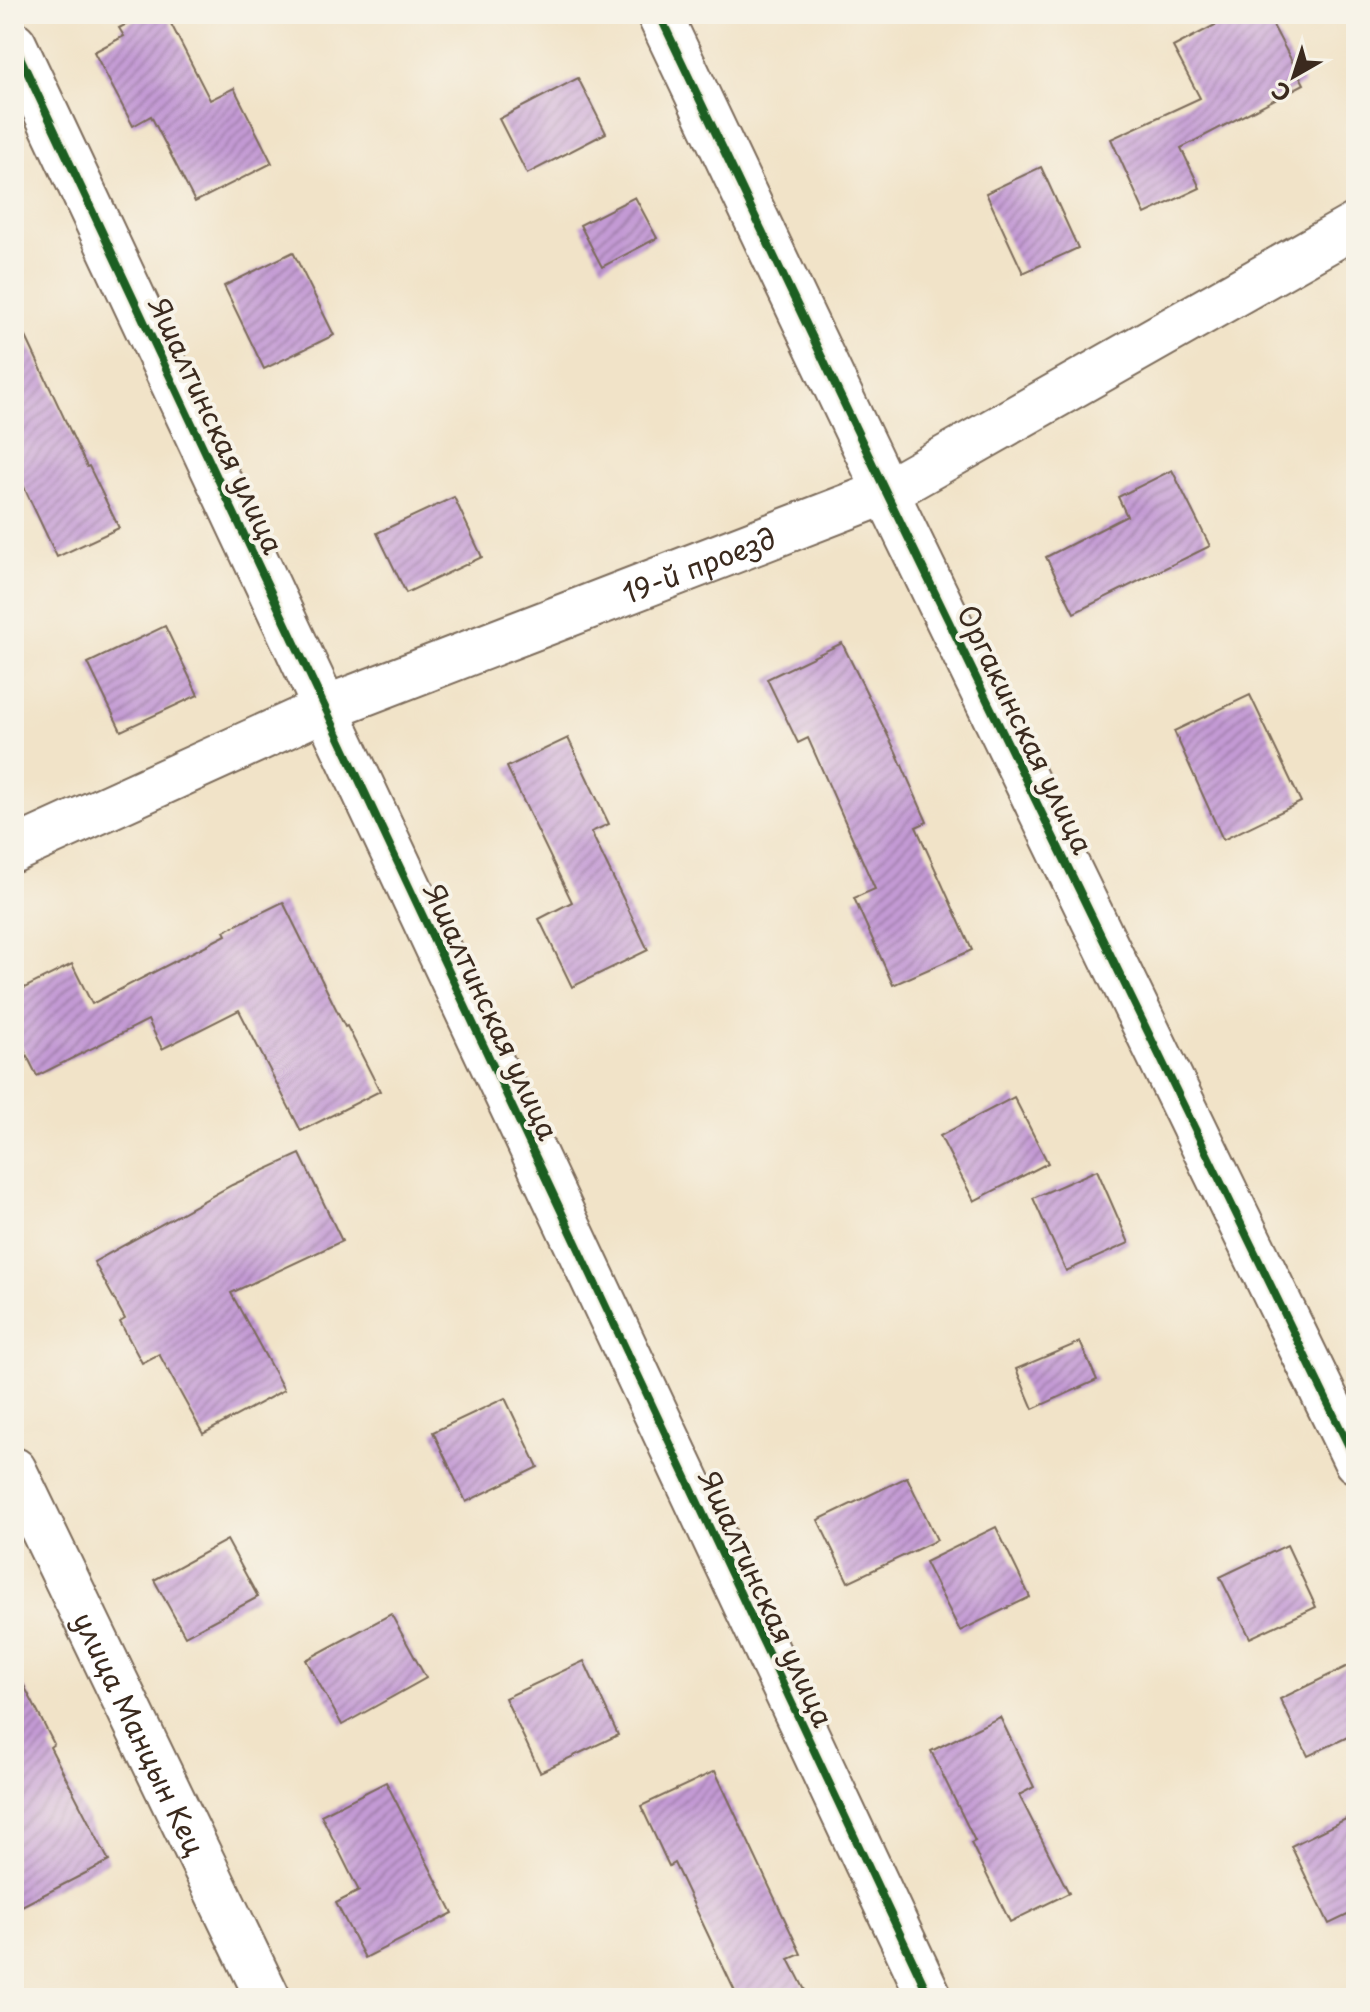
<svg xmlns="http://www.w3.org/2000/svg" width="1370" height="2012" font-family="'Playpen Sans',sans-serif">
	<defs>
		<pattern id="building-hatch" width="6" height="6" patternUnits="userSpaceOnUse" patternTransform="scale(2)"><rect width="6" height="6" fill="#c39ad4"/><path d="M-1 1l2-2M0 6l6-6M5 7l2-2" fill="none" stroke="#a07eab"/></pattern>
	</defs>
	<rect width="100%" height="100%" fill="#f7f3e8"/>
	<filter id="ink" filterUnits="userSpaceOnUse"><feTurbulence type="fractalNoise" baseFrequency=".0125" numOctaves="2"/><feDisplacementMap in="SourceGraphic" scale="16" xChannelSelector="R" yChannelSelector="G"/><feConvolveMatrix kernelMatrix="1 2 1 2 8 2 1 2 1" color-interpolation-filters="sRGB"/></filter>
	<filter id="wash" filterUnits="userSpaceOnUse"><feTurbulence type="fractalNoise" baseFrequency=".006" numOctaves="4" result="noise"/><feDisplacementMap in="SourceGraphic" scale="32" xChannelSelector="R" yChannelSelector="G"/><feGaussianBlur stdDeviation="1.8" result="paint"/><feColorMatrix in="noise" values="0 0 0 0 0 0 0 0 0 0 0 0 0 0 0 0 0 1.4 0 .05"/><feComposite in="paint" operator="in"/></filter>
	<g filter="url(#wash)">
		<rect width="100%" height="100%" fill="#f1e3c8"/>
		<g id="blocks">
			<g fill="url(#building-hatch)">
				<polygon points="146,14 166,14 210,100 234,88 272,163 195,202 151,116 133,126 94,52 124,36 119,28"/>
				<polygon points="1236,14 1267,14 1304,84 1181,148 1200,188 1145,214 1111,139 1200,98 1173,47"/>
				<polygon points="578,78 606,133 527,174 499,119"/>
				<polygon points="1041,167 1078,248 1023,273 986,193"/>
				<polygon points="635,197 657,238 602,267 580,225"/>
				<polygon points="293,252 334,335 264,369 224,286"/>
				<polygon points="14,311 87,467 89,466 119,528 57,557 14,466"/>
				<polygon points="1172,470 1210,546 1074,613 1046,557 1127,516 1118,497"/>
				<polygon points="454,497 482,557 406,593 377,533"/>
				<polygon points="165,626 198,695 121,731 88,663"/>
				<polygon points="842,643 896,752 927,822 916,827 972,950 893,985 854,898 875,889 808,738 798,743 767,679"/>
				<polygon points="1250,695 1301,802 1223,840 1174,731"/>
				<polygon points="568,738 609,824 591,832 648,950 572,987 539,919 572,902 507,767"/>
				<polygon points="283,902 345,1027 347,1026 380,1091 301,1131 239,1010 162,1049 148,1020 37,1076 14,1030 14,993 72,964 92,1004 226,935 224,931"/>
				<polygon points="1014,1097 1048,1163 974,1201 940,1136"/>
				<polygon points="300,1154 342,1241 231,1293 284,1390 203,1434 159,1354 142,1363 120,1322 125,1319 94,1262 232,1185"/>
				<polygon points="1097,1170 1129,1243 1066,1271 1033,1198"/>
				<polygon points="1080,1342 1097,1380 1033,1409 1016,1369"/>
				<polygon points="505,1398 538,1467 466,1502 433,1432"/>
				<polygon points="907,1477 937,1540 848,1582 818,1520"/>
				<polygon points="996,1527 1030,1597 960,1631 925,1562"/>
				<polygon points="227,1540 258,1597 185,1636 154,1580"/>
				<polygon points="1287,1545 1316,1607 1250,1638 1220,1577"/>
				<polygon points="391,1614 426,1678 342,1725 306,1660"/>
				<polygon points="584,1661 618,1735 540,1772 505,1698"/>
				<polygon points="1356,1662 1356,1733 1308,1756 1280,1699"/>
				<polygon points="14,1666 54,1744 50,1747 109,1861 14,1910"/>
				<polygon points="1000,1717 1034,1787 1019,1795 1069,1893 1010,1922 971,1843 975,1841 931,1751"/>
				<polygon points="715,1771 801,1954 789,1959 809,1998 738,1998 674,1863 669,1866 641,1806"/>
				<polygon points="386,1782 453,1913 365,1958 336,1903 359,1891 321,1815"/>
				<polygon points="1356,1814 1356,1911 1329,1924 1291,1846"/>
			</g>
		</g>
	</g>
	<g filter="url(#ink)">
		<use href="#blocks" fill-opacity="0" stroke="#7b6b5a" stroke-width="2"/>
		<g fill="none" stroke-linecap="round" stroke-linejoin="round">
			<g stroke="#7b6b5a" stroke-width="48">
				<g id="minor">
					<polyline points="659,14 886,492 1356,1461"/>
					<polyline points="14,44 930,1998"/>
					<path id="s1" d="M14,850L326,708L886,492L1356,225"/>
					<path id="s2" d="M14,1470L268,1998"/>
				</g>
			</g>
			<use href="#minor" stroke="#fff" stroke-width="44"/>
			<g stroke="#f7f3e8" stroke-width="13">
				<g id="cycleway">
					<polyline points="659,14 886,492 1356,1461"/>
					<polyline points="14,44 930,1998"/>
				</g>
			</g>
			<use href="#cycleway" stroke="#1b5e20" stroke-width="8"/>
		</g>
	</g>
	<g text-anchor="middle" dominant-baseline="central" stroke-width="8" stroke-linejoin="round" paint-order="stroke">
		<g font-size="28" fill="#3b2a1e" stroke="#f7f3e8">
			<text transform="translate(217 425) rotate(65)">Яшалтинская улица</text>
			<text stroke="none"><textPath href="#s1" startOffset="742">19-й проезд</textPath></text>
			<text transform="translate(1026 729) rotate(64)">Оргакинская улица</text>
			<text transform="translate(492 1011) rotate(65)">Яшалтинская улица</text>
			<text transform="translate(767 1598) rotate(65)">Яшалтинская улица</text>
			<text stroke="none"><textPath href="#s2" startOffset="292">улица Манцын Кец</textPath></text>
		</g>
	</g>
	<rect width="1370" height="2012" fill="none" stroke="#f7f3e8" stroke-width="48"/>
	<g transform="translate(1294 76) rotate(219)" stroke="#f7f3e8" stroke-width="6" paint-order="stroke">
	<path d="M0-6L14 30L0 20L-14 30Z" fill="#3b2a1e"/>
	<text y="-12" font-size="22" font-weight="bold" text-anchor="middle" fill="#3b2a1e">С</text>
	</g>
</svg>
